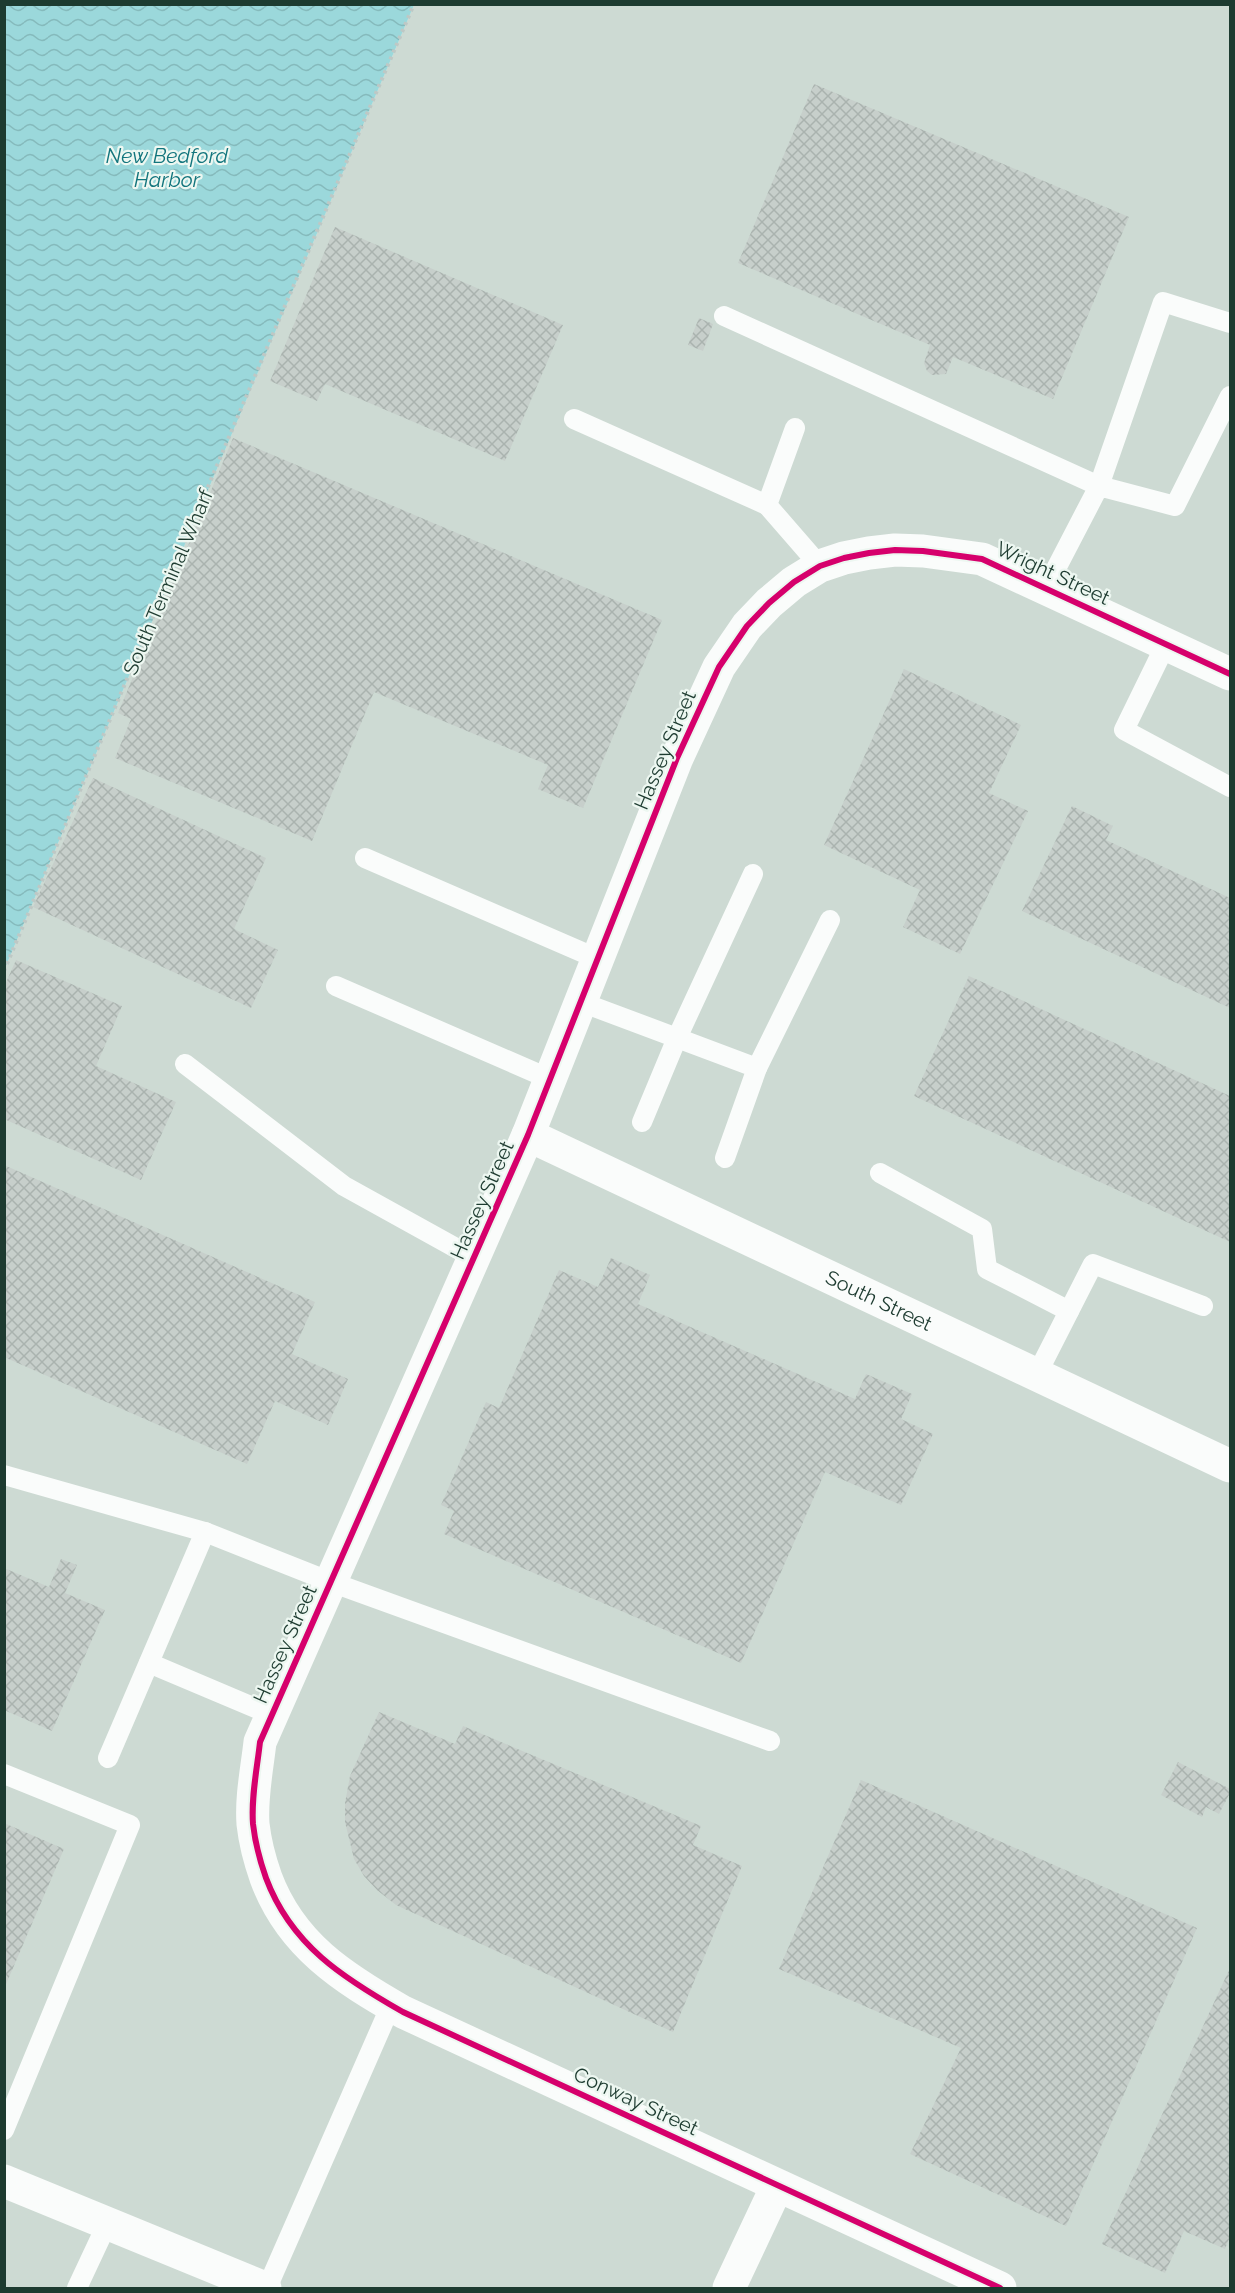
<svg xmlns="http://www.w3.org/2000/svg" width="1235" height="2293" font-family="Raleway,sans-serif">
	<defs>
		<pattern id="water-waves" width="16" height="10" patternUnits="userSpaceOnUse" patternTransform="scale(1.5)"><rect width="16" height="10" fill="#9bd8db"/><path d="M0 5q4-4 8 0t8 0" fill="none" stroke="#85babc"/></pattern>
		<pattern id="building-cross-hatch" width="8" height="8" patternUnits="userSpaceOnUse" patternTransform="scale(1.5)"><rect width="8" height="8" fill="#c7cfcb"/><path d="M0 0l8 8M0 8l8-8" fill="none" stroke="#aab3af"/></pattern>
	</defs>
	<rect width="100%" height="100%" fill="#e0e8e4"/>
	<polygon fill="#cddad3" points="414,5 1230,5 1230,2288 5,2288 5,968"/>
	<polygon fill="url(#water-waves)" points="5,4 414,5 5,968 4,5"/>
	<g fill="url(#building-cross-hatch)">
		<polygon points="814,84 1129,217 1053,399 953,357 946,374 932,375 927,371 924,363 930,345 738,263"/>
		<polygon points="335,227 563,325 505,461 325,384 317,401 270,381"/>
		<polygon points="699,318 713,324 703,351 688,345"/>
		<polygon points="233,438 662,620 583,808 538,789 548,765 374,692 312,841 115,758 131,719 118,713"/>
		<polygon points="904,669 1021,725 989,793 1028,811 960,954 903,927 920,890 824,845"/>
		<polygon points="93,778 266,858 234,929 278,950 251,1008 33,907"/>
		<polygon points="1072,806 1113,826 1106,840 1230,898 1230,1008 1022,911"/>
		<polygon points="16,960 122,1006 96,1066 176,1102 141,1180 4,1119 4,987"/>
		<polygon points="969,976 1230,1096 1230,1242 914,1096"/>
		<polygon points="4,1165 315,1302 292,1354 348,1379 328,1425 275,1401 247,1464 4,1357"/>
		<polygon points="611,1258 650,1275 638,1304 855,1399 866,1374 912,1394 901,1419 933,1434 901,1505 825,1472 741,1663 444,1534 454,1511 441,1505 486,1402 499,1408 559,1270 598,1287"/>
		<polygon points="61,1559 77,1565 65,1593 105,1610 52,1731 4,1710 4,1568 49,1587"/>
		<polygon points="379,1712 455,1744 463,1726 701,1826 693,1845 742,1866 673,2032 396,1905 377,1890 364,1876 354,1859 345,1822 345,1803 350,1776"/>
		<polygon points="1178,1762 1230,1789 1230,1793 1219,1814 1206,1807 1202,1817 1161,1795"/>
		<polygon points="861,1780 1197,1928 1066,2226 910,2154 961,2048 779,1969"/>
		<polygon points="4,1823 64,1849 4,1989"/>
		<polygon points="1230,1968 1230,2237 1225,2249 1184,2231 1165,2273 1102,2244"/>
	</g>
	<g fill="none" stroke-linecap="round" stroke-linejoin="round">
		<polyline stroke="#bec8c5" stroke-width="4" stroke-dasharray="3 4.5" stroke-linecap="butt" points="4,971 229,437 414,4"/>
		<g stroke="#fafcfb" stroke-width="20">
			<polyline points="724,316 1099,486 1163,302 1230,323"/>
			<polyline points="574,419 767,505"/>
			<polyline points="795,428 767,505 820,566"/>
			<polyline points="1046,588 1099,486 1175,506 1230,396"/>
			<polyline points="1166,644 1124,730 1230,787"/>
			<polyline points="365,858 598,959"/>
			<polyline points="336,986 550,1079"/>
			<polyline points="581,1002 757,1068 725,1158"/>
			<polyline points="185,1064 344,1186 474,1258"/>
			<polyline points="757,1068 830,920"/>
			<polyline points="642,1122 677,1038 753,874"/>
			<polyline points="880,1173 982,1229 987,1269 1069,1311"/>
			<polyline points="1037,1374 1093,1264 1203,1306"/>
			<polyline points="4,1475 205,1532 331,1582 770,1741"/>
			<polyline points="149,1663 272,1715"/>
			<polyline points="108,1758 205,1532"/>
			<polyline points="4,1774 130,1825 4,2130"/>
			<polyline points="77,2288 107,2224"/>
			<polyline points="267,2288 391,2005"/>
		</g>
		<g stroke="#fafcfb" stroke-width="33">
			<path id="s1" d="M528,1135L1230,1466"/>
			<polyline points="4,2181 265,2288"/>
			<polyline points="729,2288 777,2186"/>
			<path d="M1000,2288L403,2012C343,1978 291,1945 266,1878C260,1861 255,1842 253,1824C251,1797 257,1769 260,1742L528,1135L677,758L719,667L747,626L769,603L794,582L820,566L844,558L869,553L895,550L923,551L982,559L1230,674"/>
		</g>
		<g stroke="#edf7f1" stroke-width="10">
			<path id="cycleway" d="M1000,2288L403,2012C343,1978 291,1945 266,1878C260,1861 255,1842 253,1824C251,1797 257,1769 260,1742L528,1135L677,758L719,667L747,626L769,603L794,582L820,566L844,558L869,553L895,550L923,551L982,559L1230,674"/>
		</g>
		<use href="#cycleway" stroke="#d6006c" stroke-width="6"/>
	</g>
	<g text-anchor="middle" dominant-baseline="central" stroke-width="4.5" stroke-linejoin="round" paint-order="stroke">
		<g font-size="20" fill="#1d3b30" stroke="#edf7f1">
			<text transform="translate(1053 573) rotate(25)">Wright Street</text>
			<text transform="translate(168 582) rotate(-67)">South Terminal Wharf</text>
			<text transform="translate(665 750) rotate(-67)">Hassey Street</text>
			<text transform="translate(482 1200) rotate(-66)">Hassey Street</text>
			<text stroke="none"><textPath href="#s1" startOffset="388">South Street</textPath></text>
			<text transform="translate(285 1644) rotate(-66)">Hassey Street</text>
			<text transform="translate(636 2101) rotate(25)">Conway Street</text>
		</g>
		<g font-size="21" font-style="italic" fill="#12757d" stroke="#edf7f1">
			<text x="167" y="155">New Bedford<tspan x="167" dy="24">Harbor</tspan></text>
		</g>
	</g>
	<rect width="1235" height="2293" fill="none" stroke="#1d3b30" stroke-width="12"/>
</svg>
